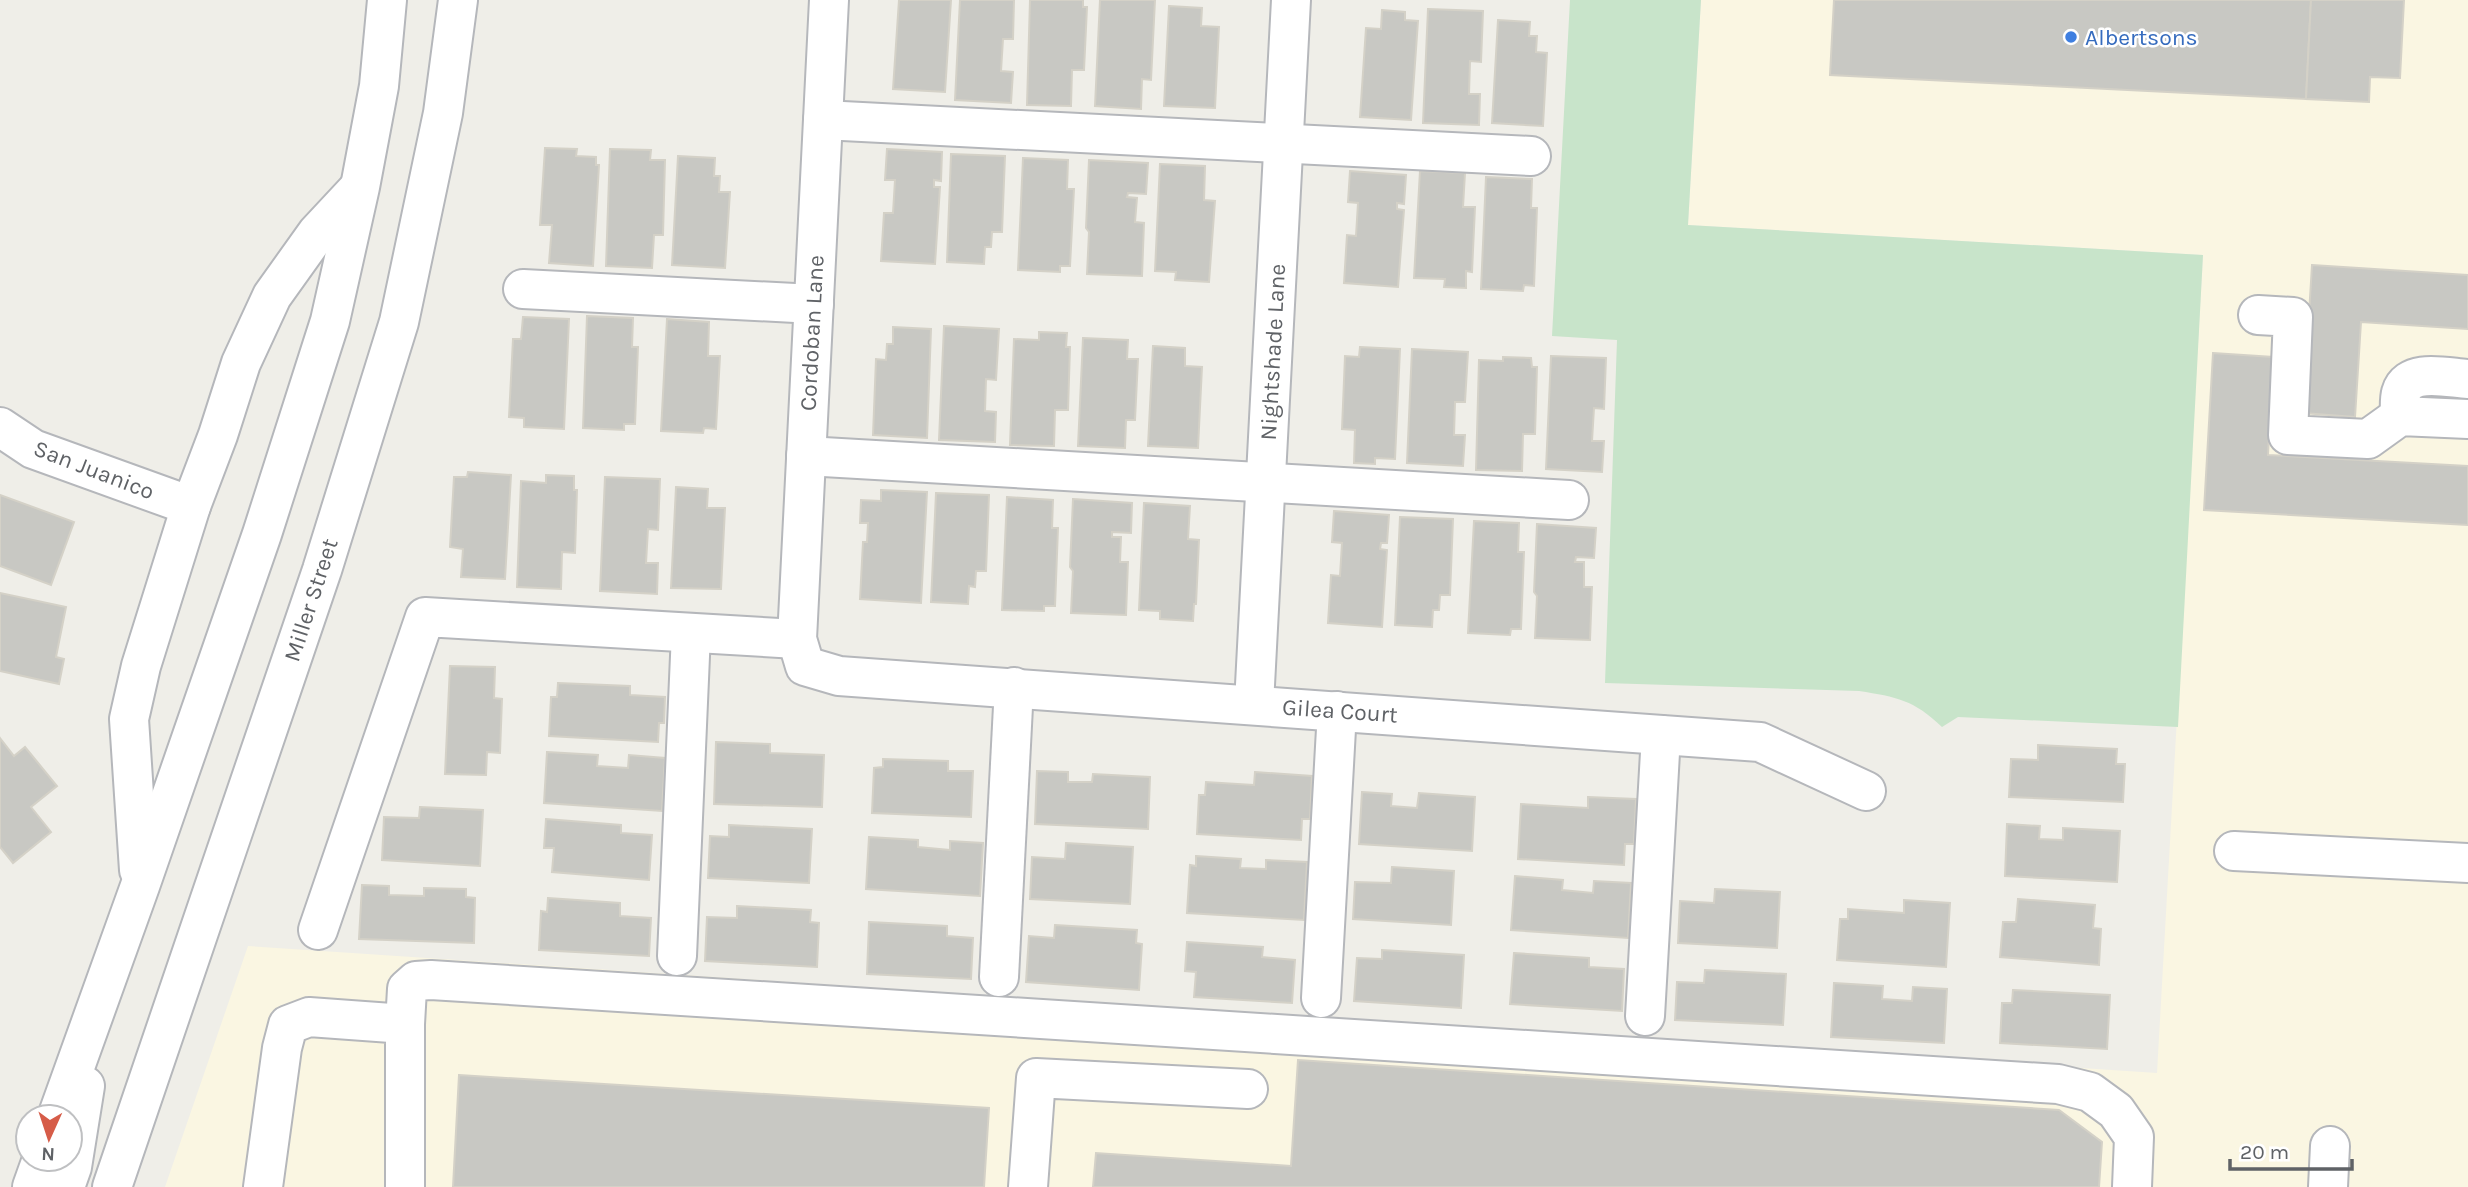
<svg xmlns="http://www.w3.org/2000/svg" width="2468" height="1187" font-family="Karla,sans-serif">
	<rect width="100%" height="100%" fill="#efeee8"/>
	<polygon fill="#faf6e2" points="1701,0 2468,0 2468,1187 165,1187 248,946 2157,1073 2203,255 1688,225"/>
	<path fill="#c8e4ca" d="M1570,0H1701L1688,225L2203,255L2178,727L1958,717L1942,727C1914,700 1897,697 1859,691L1605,683L1617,340L1552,336Z"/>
	<g fill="#c8c8c3" stroke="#d4d1c7" stroke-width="2">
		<polygon points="899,0 951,0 945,92 893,89"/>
		<polygon points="960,0 1014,0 1013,39 1003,39 1001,71 1013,72 1011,103 955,100"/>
		<polygon points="1030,0 1083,0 1083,7 1087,7 1084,70 1072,70 1071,106 1027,105"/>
		<polygon points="1100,0 1155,0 1151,80 1142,79 1141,109 1095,106"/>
		<polygon points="1834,0 2311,0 2306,99 1830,75"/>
		<polygon points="2311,0 2404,0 2400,78 2370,77 2369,102 2306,99"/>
		<polygon points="1169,6 1202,8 1201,26 1219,27 1215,108 1164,106"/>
		<polygon points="1428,9 1483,11 1481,62 1470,61 1469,94 1480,94 1479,125 1423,123"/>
		<polygon points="1382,10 1405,12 1405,20 1418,21 1411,120 1360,117 1366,28 1381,29"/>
		<polygon points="1498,20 1530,22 1529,36 1537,36 1536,52 1547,53 1543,126 1492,123"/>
		<polygon points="545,148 577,149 576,156 596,157 596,165 599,165 593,266 549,263 552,225 540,225"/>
		<polygon points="610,149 651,150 650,160 665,160 663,235 654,235 652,268 606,266"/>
		<polygon points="887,149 942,152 941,181 934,180 934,187 940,187 935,264 881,261 884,213 893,213 895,180 885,180"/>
		<polygon points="951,154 1005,156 1002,232 992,232 991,247 985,247 984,264 947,262"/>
		<polygon points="678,156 715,158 714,176 720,176 719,192 730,192 725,268 672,265"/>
		<polygon points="1023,158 1068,160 1067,189 1074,189 1070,266 1060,266 1060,272 1018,270"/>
		<polygon points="1089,160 1148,163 1146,194 1128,193 1127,197 1137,198 1135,222 1144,223 1142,276 1087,274 1089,232 1086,228"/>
		<polygon points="1160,164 1205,166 1204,200 1215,201 1209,282 1175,280 1176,272 1155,271"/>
		<polygon points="1350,171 1406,175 1404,204 1397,203 1397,209 1404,210 1398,287 1344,283 1347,235 1356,236 1358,203 1348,202"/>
		<polygon points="1420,171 1465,173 1463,207 1475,207 1472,272 1466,271 1466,288 1444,287 1445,279 1414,278"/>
		<polygon points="1486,177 1532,179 1531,208 1537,208 1534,286 1524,285 1523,291 1481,289"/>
		<polygon points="2312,265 2468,275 2468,329 2361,322 2355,417 2303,413"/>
		<polygon points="587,316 633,318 632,347 638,347 635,424 624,424 624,430 583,428"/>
		<polygon points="523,317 569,319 564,429 524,427 524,418 509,417 513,339 521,339"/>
		<polygon points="667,319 709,322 708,356 720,356 716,429 704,428 703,433 661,431"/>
		<polygon points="944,326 999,329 996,380 986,379 985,411 996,412 995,442 939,440"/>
		<polygon points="893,327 931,329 927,438 873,435 876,359 886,360 887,344 893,344"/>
		<polygon points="1039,332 1067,333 1066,347 1070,347 1068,410 1055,410 1054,446 1010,445 1014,339 1039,340"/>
		<polygon points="1083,338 1128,340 1127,359 1138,359 1135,420 1126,420 1125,448 1078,446"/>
		<polygon points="1153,346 1185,348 1185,366 1202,367 1198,448 1148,446"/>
		<polygon points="1360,347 1400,349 1395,459 1375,458 1375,464 1354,463 1355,430 1342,429 1345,356 1359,357"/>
		<polygon points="1412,349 1468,352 1465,402 1455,402 1454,435 1465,435 1463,466 1407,463"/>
		<polygon points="2213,353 2273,357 2268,455 2468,466 2468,525 2204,510"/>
		<polygon points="1551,356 1606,358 1604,409 1594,408 1592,441 1604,441 1602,472 1546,469"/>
		<polygon points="1503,357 1531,358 1532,367 1537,367 1535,434 1523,434 1522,471 1476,470 1479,360 1503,361"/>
		<polygon points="468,472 511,475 505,579 461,577 463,549 450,547 454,477 467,477"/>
		<polygon points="546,475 574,476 574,490 577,490 575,553 562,552 561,589 517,587 521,481 546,483"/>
		<polygon points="605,477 660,479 658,530 648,529 646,563 658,563 657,594 600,591"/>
		<polygon points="676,487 708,489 707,508 725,508 721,589 671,588"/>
		<polygon points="881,490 927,492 921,603 860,599 863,542 867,542 868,523 860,523 861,500 881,501"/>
		<polygon points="936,493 989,495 986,571 976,571 975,587 969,586 968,604 931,602"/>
		<polygon points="0,495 74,522 51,585 0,566"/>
		<polygon points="1007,497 1053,500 1052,528 1058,528 1055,606 1044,606 1044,611 1002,610"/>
		<polygon points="1073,499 1132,503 1131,533 1112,532 1112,537 1121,537 1120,562 1128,562 1126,615 1071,613 1073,571 1070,567"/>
		<polygon points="1144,503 1190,506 1188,539 1199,540 1196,604 1194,604 1193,621 1160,619 1160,611 1139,610"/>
		<polygon points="1334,511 1389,515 1387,543 1381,543 1380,549 1387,550 1382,627 1328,623 1331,575 1340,576 1342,543 1332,542"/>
		<polygon points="1400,517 1453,519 1450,595 1440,595 1439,610 1433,610 1432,627 1395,625"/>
		<polygon points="1474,521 1519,523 1518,552 1524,552 1521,629 1511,629 1510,635 1468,633"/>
		<polygon points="1537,524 1596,528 1594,558 1576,557 1575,562 1584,562 1584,587 1592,587 1590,640 1535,638 1537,596 1534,592"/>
		<polygon points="0,593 66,607 56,657 64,659 59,684 0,671"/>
		<polygon points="450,666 495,667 494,698 502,699 500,753 487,752 486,775 445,774"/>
		<polygon points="558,683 630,686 630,695 665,697 664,723 659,723 658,742 549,736 551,697 557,697"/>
		<polygon points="0,738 14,756 25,747 57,786 31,807 51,832 13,863 0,847"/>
		<polygon points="716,742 770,744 770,753 824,755 822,807 714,804"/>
		<polygon points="2038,745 2117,749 2116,764 2125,764 2123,802 2009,797 2011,759 2038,760"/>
		<polygon points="547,752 598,755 597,766 628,768 629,755 665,758 662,811 544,803"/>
		<polygon points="883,759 948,761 948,771 973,771 971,817 872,813 874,768 883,767"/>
		<polygon points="1037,771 1068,772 1068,782 1092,782 1093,774 1150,777 1148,829 1035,824"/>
		<polygon points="1255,772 1312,776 1310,819 1302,819 1301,840 1197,834 1199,795 1205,795 1206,782 1254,785"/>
		<polygon points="1362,792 1392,794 1391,806 1417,808 1419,793 1475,797 1472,851 1359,844"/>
		<polygon points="1588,797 1636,799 1634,844 1625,844 1624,865 1518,859 1521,804 1588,808"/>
		<polygon points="420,807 483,810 480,866 382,860 384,817 419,818"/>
		<polygon points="546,819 621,825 621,833 652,835 649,880 552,872 554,848 544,848"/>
		<polygon points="2007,824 2040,826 2039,839 2063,840 2063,828 2120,831 2117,882 2005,876"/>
		<polygon points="729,825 812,829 809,883 708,878 710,836 729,837"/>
		<polygon points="869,837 918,840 918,847 950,850 950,841 983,843 980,896 866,889"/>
		<polygon points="1066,843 1133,847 1130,904 1030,899 1032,857 1065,859"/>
		<polygon points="1196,856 1241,859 1240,868 1266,869 1266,860 1307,862 1304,920 1187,913 1190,865 1196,866"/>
		<polygon points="1392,867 1454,871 1451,925 1353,919 1355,882 1391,883"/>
		<polygon points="1515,876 1563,880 1562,890 1593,893 1594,881 1631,883 1628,938 1511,930"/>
		<polygon points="362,885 389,886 389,895 424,896 424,888 466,889 466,897 475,898 474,943 359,939"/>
		<polygon points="1715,889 1780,892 1777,948 1678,943 1680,901 1714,903"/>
		<polygon points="548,898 620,903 620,916 651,918 649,956 539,950 541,911 547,912"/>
		<polygon points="2018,899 2095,905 2093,928 2101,929 2099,965 2000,957 2003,922 2016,922"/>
		<polygon points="1904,900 1950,903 1946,967 1837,960 1840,919 1848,919 1848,909 1904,913"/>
		<polygon points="737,906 811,910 810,922 819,923 817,967 705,961 707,917 737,918"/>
		<polygon points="869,922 947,926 947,936 973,938 971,979 867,974"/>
		<polygon points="1055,925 1137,930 1136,943 1142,944 1139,990 1026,982 1029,936 1054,938"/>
		<polygon points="1187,942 1263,947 1262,957 1295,960 1292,1003 1194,997 1196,972 1185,971"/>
		<polygon points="1382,950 1464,955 1461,1008 1354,1001 1357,958 1382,959"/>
		<polygon points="1514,953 1589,958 1589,967 1624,969 1622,1011 1510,1004"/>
		<polygon points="1705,970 1786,974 1783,1025 1675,1020 1677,982 1704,983"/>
		<polygon points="1834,983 1883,986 1882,999 1912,1001 1913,987 1947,989 1944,1043 1831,1037"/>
		<polygon points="2013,990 2110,995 2107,1049 2000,1043 2002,1003 2012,1003"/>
		<polygon points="1298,1060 2059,1110 2102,1142 2099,1187 1093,1187 1096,1153 1291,1166"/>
		<polygon points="459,1075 989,1108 984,1187 453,1187"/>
	</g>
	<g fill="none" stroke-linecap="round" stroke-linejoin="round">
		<g stroke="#b5b7bb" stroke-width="42">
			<g id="minor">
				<polyline points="829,0 797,639 805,666 839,676 1760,742 1866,791"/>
				<polyline points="823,120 1531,156"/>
				<polyline points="523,289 814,304"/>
				<polyline points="2258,315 2293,317 2288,435 2368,439 2400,416 2468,419"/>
				<path d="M2400,416C2400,409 2399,400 2401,393C2408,367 2448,378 2468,379"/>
				<polyline points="0,427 33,449 191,506"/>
				<polyline points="806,456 1569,500"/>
				<polyline points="1254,704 1291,0"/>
				<polyline points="2234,851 2468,863"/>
				<polyline points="139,870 129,719 141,666 191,506 218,435 241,363 272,296 317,233 359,188"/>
				<polyline points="318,930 425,617 797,639"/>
				<polyline points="677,956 691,633"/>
				<polyline points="999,977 1014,687"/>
				<polyline points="1321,998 1337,711"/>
				<polyline points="1645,1016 1661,735"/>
				<polyline points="405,1024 407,989 416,981 431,980 2058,1084 2090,1092 2116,1111 2134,1137 2132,1187"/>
				<polyline points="57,1117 140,886 262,534 330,321 360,187 379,86 387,0"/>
				<polyline points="32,1187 42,1159"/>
				<polyline points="65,1187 72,1167 85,1086"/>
				<polyline points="112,1187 322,570 399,322 443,113 458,0"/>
				<polyline points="263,1187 282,1048 288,1025 309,1017 405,1024 405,1187"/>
				<polyline points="1028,1187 1036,1078 1248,1089"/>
				<polyline points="2328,1187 2330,1146"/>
			</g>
		</g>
		<use href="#minor" stroke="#fff" stroke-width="38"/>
	</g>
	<circle fill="#3f7fe0" stroke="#fff" stroke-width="2.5" cx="2071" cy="37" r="7"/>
	<g text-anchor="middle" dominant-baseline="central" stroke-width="5" stroke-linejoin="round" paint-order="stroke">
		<g font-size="23" fill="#366cbe" stroke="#fff" text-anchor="start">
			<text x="2085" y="37">Albertsons</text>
		</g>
		<g font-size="23" fill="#5f6266" stroke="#fff">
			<text transform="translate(812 333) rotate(-87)">Cordoban Lane</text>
			<text transform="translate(1273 352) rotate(-87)">Nightshade Lane</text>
			<text transform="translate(94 470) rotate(21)">San Juanico</text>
			<text transform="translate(311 600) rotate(-72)">Miller Street</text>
			<text transform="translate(1340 711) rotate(4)">Gilea Court</text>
		</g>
	</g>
	<g transform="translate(49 1138) rotate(183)"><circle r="33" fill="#ffffff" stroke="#bfc0c2" stroke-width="2"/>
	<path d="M0-5L12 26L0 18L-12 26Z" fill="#d65c48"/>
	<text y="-10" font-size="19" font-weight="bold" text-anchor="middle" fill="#5f6266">N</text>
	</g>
	<path d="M2230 1159v10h122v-10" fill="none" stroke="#5f6266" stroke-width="3.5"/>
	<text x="2240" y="1159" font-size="21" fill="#5f6266" stroke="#ffffff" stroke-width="5" paint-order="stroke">20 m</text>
</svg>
